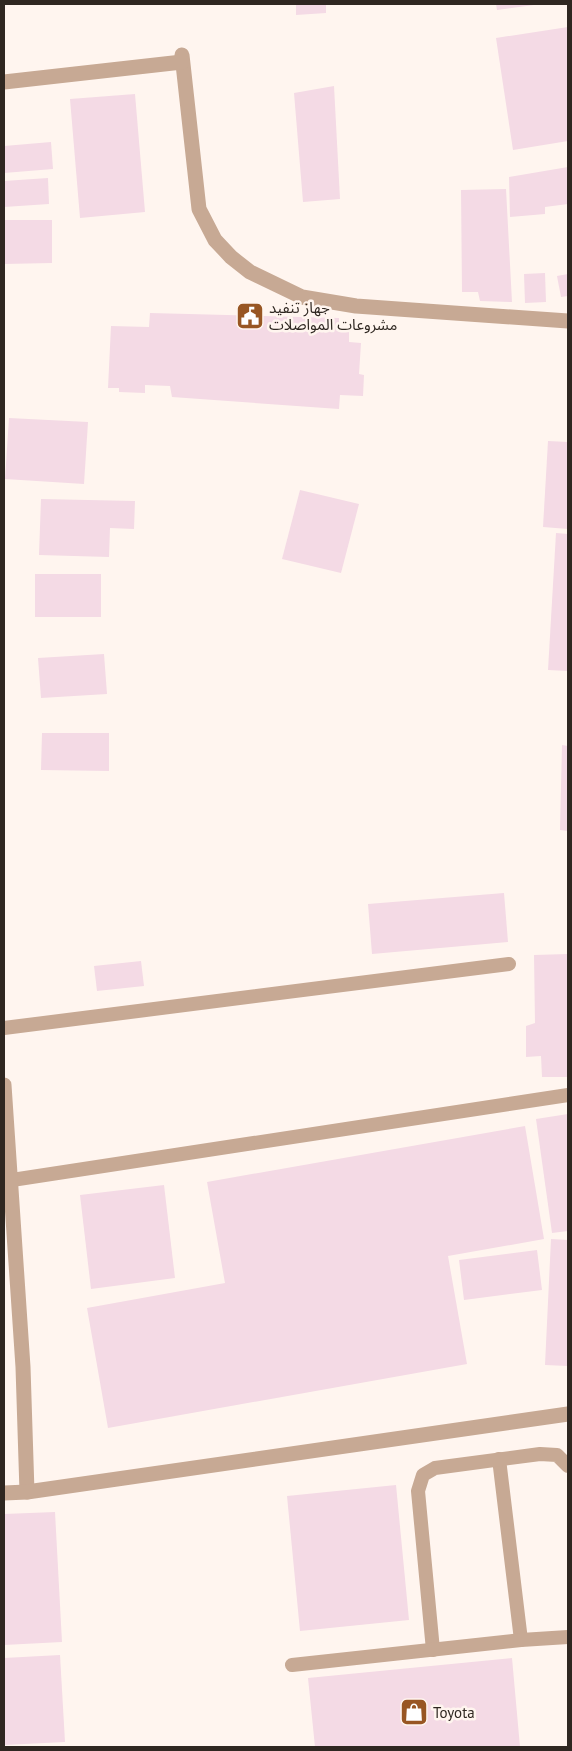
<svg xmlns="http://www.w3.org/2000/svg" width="572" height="1751" font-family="'PT Sans','Noto Sans Arabic',sans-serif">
	<rect width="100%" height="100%" fill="#fff5ef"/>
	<g fill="#f4dae5">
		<polygon points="296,4 326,4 326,13 296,15"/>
		<polygon points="496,4 534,4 534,5 497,10"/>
		<polygon points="568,27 568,141 513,150 496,38"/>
		<polygon points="334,86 340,199 303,202 294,93"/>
		<polygon points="135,94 145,212 80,218 70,99"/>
		<polygon points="51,142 53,169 4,173 4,146"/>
		<polygon points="568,167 568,204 545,207 545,214 510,217 509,177"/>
		<polygon points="48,178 49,204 4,207 4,181"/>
		<polygon points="506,189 512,302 480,301 478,292 462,292 461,190"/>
		<polygon points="4,220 52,220 52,263 4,264"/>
		<polygon points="545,273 546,302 525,303 524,274"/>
		<polygon points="568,274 568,296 561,297 557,276"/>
		<polygon points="150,313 339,318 339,331 349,332 349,342 361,343 359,374 364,375 363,396 340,395 339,409 172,397 170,386 145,385 145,393 119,392 119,388 108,388 111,326 149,327"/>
		<polygon points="9,418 88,422 84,484 5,479"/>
		<polygon points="548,441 568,442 568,529 543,527"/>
		<polygon points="300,490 359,504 341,573 282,559"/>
		<polygon points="41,499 135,501 134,529 110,528 109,557 39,555"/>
		<polygon points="556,533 568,534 568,671 548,670"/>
		<rect x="35" y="574" width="66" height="43"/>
		<polygon points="104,654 107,694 41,698 38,658"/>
		<polygon points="42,733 109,733 109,771 41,770"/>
		<polygon points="562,745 568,746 568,831 560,830"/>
		<polygon points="504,893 508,942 372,954 368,904"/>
		<polygon points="568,954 568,1077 542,1077 541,1056 526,1057 526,1026 535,1023 534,955"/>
		<polygon points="141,961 144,986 97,991 94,966"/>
		<polygon points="568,1114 568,1231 552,1233 536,1119"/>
		<polygon points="525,1126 544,1239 448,1256 467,1364 108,1428 87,1308 225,1283 207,1182"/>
		<polygon points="164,1185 175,1278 91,1289 80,1195"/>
		<polygon points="551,1239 568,1240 568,1366 545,1365"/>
		<polygon points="537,1250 542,1290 464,1300 459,1260"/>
		<polygon points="396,1485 409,1620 300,1631 287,1496"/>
		<polygon points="55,1512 62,1642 4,1645 4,1514"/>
		<polygon points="60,1655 65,1742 4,1745 4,1658"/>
		<polygon points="512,1658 520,1747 315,1747 308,1678"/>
	</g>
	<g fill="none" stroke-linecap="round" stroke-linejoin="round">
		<g stroke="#c7a994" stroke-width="14">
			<polyline points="4,1028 509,964"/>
			<polyline points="12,1180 568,1095"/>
			<polyline points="499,1459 521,1640"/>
			<polyline points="433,1650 418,1491 423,1475 435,1468 540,1454 557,1455 568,1466"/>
			<polyline points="292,1665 521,1640 568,1637"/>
		</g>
		<g stroke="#c7a994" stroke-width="15">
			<polyline points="182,55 199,209 215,240 231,257 250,272 302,297 356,306 568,321"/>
			<polyline points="4,82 182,62"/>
			<polyline points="4,1085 23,1367 27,1492"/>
			<polyline points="4,1493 27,1492 568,1414"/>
		</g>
	</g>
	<defs>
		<g id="civic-square" transform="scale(1.4375)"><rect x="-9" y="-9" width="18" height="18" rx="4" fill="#985623" stroke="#fff5ef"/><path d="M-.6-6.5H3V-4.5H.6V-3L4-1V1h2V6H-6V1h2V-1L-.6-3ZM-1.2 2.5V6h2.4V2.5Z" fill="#fff"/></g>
		<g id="shop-square" transform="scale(1.4375)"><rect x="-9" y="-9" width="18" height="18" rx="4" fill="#985623" stroke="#fff5ef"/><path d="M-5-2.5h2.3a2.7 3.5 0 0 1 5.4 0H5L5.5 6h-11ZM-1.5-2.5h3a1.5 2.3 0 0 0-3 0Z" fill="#fff"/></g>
	</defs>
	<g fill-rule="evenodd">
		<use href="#civic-square" x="250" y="316"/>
		<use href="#shop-square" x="414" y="1712"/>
	</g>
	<g text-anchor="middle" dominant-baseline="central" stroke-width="5" stroke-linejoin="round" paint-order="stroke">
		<g font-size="15" fill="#2f2721" stroke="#fff5ef" text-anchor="start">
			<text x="269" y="307">جهاز تنفيد<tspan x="269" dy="17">مشروعات المواصلات</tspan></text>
			<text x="433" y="1712">Toyota</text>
		</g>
	</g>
	<rect width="572" height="1751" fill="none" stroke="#2f2721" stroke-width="10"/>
</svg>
